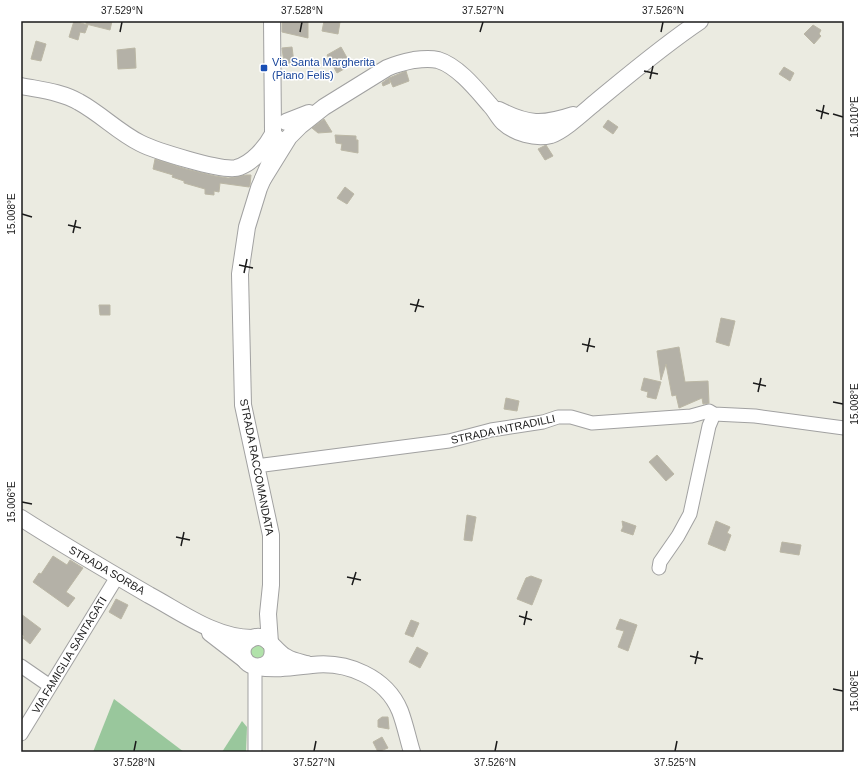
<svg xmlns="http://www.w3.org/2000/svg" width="865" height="773" font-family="Helvetica,sans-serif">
	<rect width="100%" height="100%" fill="#ebebe1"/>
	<polygon fill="#b1e2aa" points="252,644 264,645 265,656 254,660 249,650"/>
	<g fill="#99c79c">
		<polygon points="114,699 184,752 93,752"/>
		<polygon points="242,721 247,727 246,752 222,752"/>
	</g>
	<g fill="#b4b1a7" stroke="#bbb7a5">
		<polygon points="74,21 88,25 85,33 80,32 78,40 69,37"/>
		<polygon points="86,21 112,21 110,30 86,24"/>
		<polygon points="282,21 308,21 308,38 282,32"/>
		<polygon points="324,21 340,22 338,34 322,31"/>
		<polygon points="813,25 821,30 819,34 821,36 814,44 804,34"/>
		<polygon points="36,41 46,44 41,61 31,59"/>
		<polygon points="292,47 294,63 284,63 282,48"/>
		<polygon points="341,47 351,65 337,73 327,55"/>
		<polygon points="135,48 136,68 118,69 117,50"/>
		<polygon points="784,67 794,73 790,81 779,74"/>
		<polygon points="406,71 409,81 393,87 389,78"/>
		<polygon points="389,78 390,83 383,86 382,83"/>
		<polygon points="324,119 332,132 318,133 312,128"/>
		<polygon points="608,120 618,127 613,134 603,127"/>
		<polygon points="335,135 356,136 356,140 358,140 358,153 341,150 342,144 336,143"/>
		<polygon points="546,145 553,156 545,160 538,149"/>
		<polygon points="155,159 186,169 215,176 228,178 236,177 246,175 251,175 250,185 249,187 220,183 219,192 214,191 214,195 205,194 205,189 184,183 184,181 172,177 173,175 153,169"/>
		<polygon points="345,187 354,194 347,204 337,198"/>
		<polygon points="99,305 110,305 110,315 100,315"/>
		<polygon points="721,318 735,321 729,346 716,342"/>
		<polygon points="679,347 685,382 708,381 709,403 703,404 702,398 679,408 676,395 672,396 666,364 661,380 657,351"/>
		<polygon points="644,378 661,382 656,399 647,397 648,392 641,390"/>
		<polygon points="506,398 519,401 517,411 504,409"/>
		<polygon points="657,455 674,474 666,481 649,462"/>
		<polygon points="467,515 476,517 472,541 464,540"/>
		<polygon points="622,521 636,526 633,535 621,531 623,527"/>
		<polygon points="716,521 730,527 727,533 731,535 725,551 708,544"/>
		<polygon points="782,542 801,545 799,555 780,552"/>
		<polygon points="53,556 67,565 70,560 83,568 66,592 75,598 68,607 33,582 39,573 41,574"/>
		<polygon points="531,576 542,580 532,605 517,599 526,578"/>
		<polygon points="116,599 128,605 121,619 109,612"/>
		<polygon points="21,614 41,629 30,644 23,638 24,636 21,633"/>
		<polygon points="620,619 637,625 628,651 618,647 624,631 616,629"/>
		<polygon points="411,620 419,623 413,637 405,634"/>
		<polygon points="417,647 428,653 420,668 409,662"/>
		<polygon points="382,717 388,717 389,729 378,727 378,720"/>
		<polygon points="382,737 388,748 378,752 373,742"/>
	</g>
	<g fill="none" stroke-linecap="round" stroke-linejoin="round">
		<g stroke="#a1a1a1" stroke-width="15">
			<g id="minor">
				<polyline points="256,466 449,441 491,430 543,422 558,417 571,417 592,423 691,416 709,411 714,414 755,416 844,428"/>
				<polyline points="659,568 660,562 678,536 690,514 709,426 714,414"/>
				<polyline points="21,666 50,686"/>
				<polyline points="21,734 117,577"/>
				<polyline points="255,752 255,666"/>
			</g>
		</g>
		<g stroke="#a1a1a1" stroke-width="18">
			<g id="tertiary">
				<polyline points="272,21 273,131 274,136 280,140"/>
				<path d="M21,86C41,90 62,92 79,102C101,114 118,132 140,143C156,151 220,171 236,168C252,164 266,147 273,134"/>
				<path d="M499,110C528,125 543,125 573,115"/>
				<polyline points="286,122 309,113"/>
				<path d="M263,179L289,137L300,126L324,107L387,68C396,64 404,62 414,60C421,59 430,58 438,60C458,66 477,90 490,105C495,110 498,117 503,122C515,133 535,139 551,135C564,131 586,110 597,101C631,73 664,45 700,21"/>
				<path d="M21,518C63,545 106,570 149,595C181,612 215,638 252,638"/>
				<polyline points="210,633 245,660"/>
				<polyline points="270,643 268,614 271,585 271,535 243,405 240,274 247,227 259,188 274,153 275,146 274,136"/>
				<path d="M272,646C278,674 238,672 243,648C244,644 247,641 251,639C266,630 274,651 286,657C292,661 299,662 307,664"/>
				<path d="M257,667C277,670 293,667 312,665C347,661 386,677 400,711C405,724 408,739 412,752"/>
			</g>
		</g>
		<use href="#minor" stroke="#fff" stroke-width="13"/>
		<use href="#tertiary" stroke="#fff" stroke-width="16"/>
	</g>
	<path fill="none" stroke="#1a1a1a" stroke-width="1.5" d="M120,32L122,22M300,32L302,22M480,32L483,22M661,32L663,22M644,71L658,74M650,79L653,66M816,110L829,114M833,114L843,117M821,119L824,105M22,214L32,217M68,225L81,228M73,233L76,220M239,265L253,268M244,273L247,259M410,304L424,307M415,312L419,299M582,344L595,347M587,352L590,338M753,383L766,386M758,392L761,378M833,402L843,404M22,502L32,504M176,537L190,540M181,546L184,532M347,577L361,580M352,585L356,572M519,616L532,620M524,625L527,611M690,656L703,659M695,664L698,651M833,689L843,691M134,751L136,741M314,751L316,741M495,751L497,741M675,751L677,741"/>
	<rect fill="#1a4fb4" stroke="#fff" stroke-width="1.5" x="260" y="64" width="8" height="8" rx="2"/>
	<g text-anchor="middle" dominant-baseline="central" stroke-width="3" stroke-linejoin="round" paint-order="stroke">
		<g font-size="11" fill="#164399" stroke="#fff" text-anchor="start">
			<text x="272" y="62">Via Santa Margherita<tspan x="272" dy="13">(Piano Felis)</tspan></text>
		</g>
		<g font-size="11" fill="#1a1a1a" stroke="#fff">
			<text transform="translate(503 429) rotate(-12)">STRADA INTRADILLI</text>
			<text transform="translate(257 467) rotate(79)">STRADA RACCOMANDATA</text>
			<text transform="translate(107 570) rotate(30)">STRADA SORBA</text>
			<text transform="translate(69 655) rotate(-59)">VIA FAMIGLIA SANTAGATI</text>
		</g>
	</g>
	<rect width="865" height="773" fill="none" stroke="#ffffff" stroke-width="44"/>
	<rect x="22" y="22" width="821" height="729" fill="none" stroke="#1a1a1a" stroke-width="1.5"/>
	<g font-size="10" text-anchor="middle" fill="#1a1a1a">
		<text x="122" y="14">37.529°N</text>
		<text x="302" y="14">37.528°N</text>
		<text x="483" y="14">37.527°N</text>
		<text x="663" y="14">37.526°N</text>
		<text transform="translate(854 117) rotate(-90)" y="4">15.010°E</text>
		<text transform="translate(11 214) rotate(-90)" y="4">15.008°E</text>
		<text transform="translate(854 404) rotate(-90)" y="4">15.008°E</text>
		<text transform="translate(11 502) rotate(-90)" y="4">15.006°E</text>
		<text transform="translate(854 691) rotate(-90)" y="4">15.006°E</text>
		<text x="134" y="766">37.528°N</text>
		<text x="314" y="766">37.527°N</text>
		<text x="495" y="766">37.526°N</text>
		<text x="675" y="766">37.525°N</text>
	</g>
</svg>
